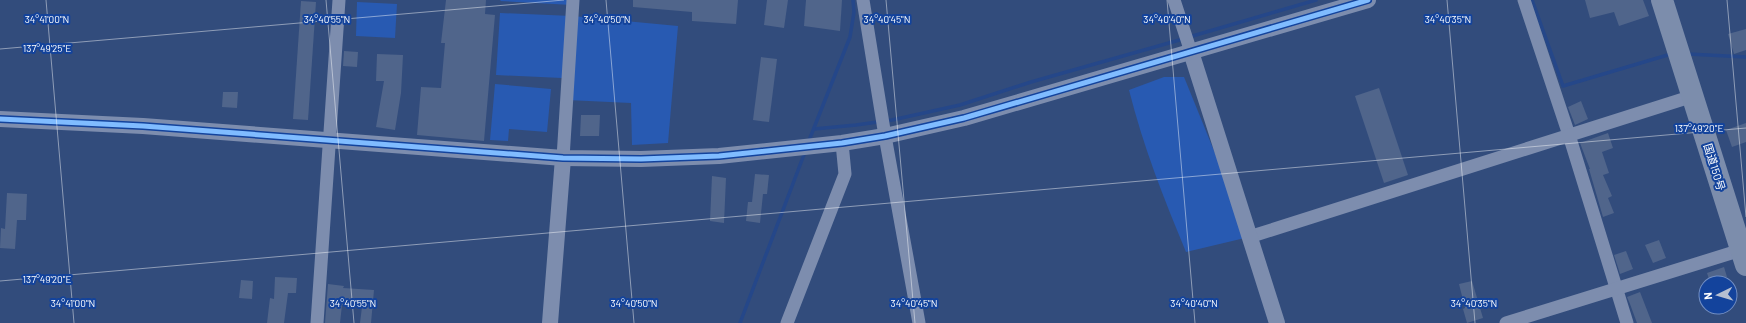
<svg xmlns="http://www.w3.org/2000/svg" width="1746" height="323" font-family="Barlow,'Noto Sans JP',sans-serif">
	<rect width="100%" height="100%" fill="#324c7c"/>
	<g fill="#285ab2">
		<polygon points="501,0 573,0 572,5 500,1"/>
		<polygon points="357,2 397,4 395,38 356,36"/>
		<polygon points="500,13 572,16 678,26 668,143 632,145 631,103 567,100 562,78 496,75"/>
		<path d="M1164,77H1184L1249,237L1186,252C1164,199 1143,146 1129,90Z"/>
		<polygon points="495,84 551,89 547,132 509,129 508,141 490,140"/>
	</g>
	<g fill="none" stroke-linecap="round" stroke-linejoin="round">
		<g stroke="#254789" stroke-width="3.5">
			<polyline points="1532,0 1563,86 1671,54"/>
			<polyline points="1189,37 1316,0"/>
			<polyline points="1688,54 1746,57"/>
			<polyline points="814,129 856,125 892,120 960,105 1031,82 1183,39"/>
			<polyline points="808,143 850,37 854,12 853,0"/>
			<polyline points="740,323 805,152"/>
		</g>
	</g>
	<g fill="#50658b">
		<polygon points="446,0 486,0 485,14 495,15 484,141 417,135 421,87 441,88 445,43 441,43"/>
		<polygon points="633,0 738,0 736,24 692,21 692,12 633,7"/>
		<polygon points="767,0 788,0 784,28 764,25"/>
		<polygon points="806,0 842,0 840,31 804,26"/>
		<polygon points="1585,0 1643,0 1649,16 1619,26 1614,12 1590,18"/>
		<polygon points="301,1 316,2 308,120 293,119"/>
		<polygon points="1746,29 1746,50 1734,54 1728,34"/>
		<polygon points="344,51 358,52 357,67 343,66"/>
		<polygon points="377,54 403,55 401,93 395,130 376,127 384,81 376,81"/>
		<polygon points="761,57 777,59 769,122 753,120"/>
		<polygon points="1379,88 1408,175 1384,183 1355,96"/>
		<polygon points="223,92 238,92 237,108 222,107"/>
		<polygon points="1581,101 1588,119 1575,125 1568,107"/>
		<polygon points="581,115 600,115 599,136 580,136"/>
		<polygon points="1746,123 1746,142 1732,147 1726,130"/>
		<polygon points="1608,133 1613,148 1602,152 1609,173 1603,175 1612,196 1608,198 1614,213 1603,217 1589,169 1590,169 1580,143"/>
		<polygon points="755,174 769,175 767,194 763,194 760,223 746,221 748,202 752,202"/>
		<polygon points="712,176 726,178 724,223 710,221"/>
		<polygon points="7,193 27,194 26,220 17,220 15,249 0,248 1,228 5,229"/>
		<polygon points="1659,240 1666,258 1653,263 1645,245"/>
		<polygon points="1626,251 1633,269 1620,274 1614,255"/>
		<polygon points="1724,267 1727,277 1710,282 1707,273"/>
		<polygon points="275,277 297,278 296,293 288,293 284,323 267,323 270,298 274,299"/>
		<polygon points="241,280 253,281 252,299 239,298"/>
		<polygon points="1472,281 1483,318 1467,323 1463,309 1465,308 1459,284"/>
		<polygon points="328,284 344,286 343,288 374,290 371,323 360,323 362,307 342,305 340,323 325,323"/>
		<polygon points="1640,292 1652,323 1637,323 1630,304 1627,297"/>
	</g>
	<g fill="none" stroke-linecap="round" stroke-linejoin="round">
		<g stroke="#7d8dae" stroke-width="13">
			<polyline points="863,0 885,136 919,323"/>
			<polyline points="1174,0 1191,52"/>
			<polyline points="1524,0 1569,135 1627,323"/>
			<polyline points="563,158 573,0"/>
			<polyline points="1249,237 1693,96"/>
			<polyline points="317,323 339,0"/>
			<polyline points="787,323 845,174 842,143"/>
			<polyline points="1506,323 1741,250"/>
		</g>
		<g stroke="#7d8dae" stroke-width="16">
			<polyline points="1191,52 1277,323"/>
			<polyline points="0,119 143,126 563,158 641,159 719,156 842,143 885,136 964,118 1368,0"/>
			<polyline points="550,323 563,158"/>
		</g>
		<polyline stroke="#7c8dac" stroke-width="22" points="1662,0 1746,265"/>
		<g stroke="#13439c" stroke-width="8">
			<polyline id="cycleway" points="0,119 143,126 563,158 641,159 719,156 842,143 885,136 964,118 1368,0"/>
		</g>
		<use href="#cycleway" stroke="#80bcff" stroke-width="5"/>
	</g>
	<path fill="none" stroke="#fff" stroke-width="1" stroke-opacity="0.45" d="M46,0L74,323M326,0L354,323M606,0L634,323M886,0L915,323M1167,0L1195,323M1447,0L1475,323M1727,0L1746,217M0,49L564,0M0,281L1746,128"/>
	<g text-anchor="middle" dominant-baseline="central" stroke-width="4" stroke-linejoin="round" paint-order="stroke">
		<g font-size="11" fill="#fff" stroke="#13439c">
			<text transform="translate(1715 167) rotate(73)">国道150号</text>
		</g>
	</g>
	<g font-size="10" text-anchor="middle" fill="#fff" stroke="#13439c" stroke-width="4" stroke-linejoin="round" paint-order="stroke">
		<text x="47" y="23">34°41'00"N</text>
		<text x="327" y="23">34°40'55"N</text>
		<text x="607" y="23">34°40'50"N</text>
		<text x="887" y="23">34°40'45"N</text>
		<text x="1167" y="23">34°40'40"N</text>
		<text x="1448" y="23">34°40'35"N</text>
		<text x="47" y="52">137°49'25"E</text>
		<text x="1699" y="132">137°49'20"E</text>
		<text x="47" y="283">137°49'20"E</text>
		<text x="73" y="307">34°41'00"N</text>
		<text x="353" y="307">34°40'55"N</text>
		<text x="634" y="307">34°40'50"N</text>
		<text x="914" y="307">34°40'45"N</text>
		<text x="1194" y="307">34°40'40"N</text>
		<text x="1474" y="307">34°40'35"N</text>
	</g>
	<g transform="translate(1718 295) rotate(265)"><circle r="19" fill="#13439c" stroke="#718ec4"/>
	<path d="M0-3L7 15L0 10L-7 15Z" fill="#b7c0d1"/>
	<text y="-6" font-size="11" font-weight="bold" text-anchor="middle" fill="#ffffff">N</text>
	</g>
</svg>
